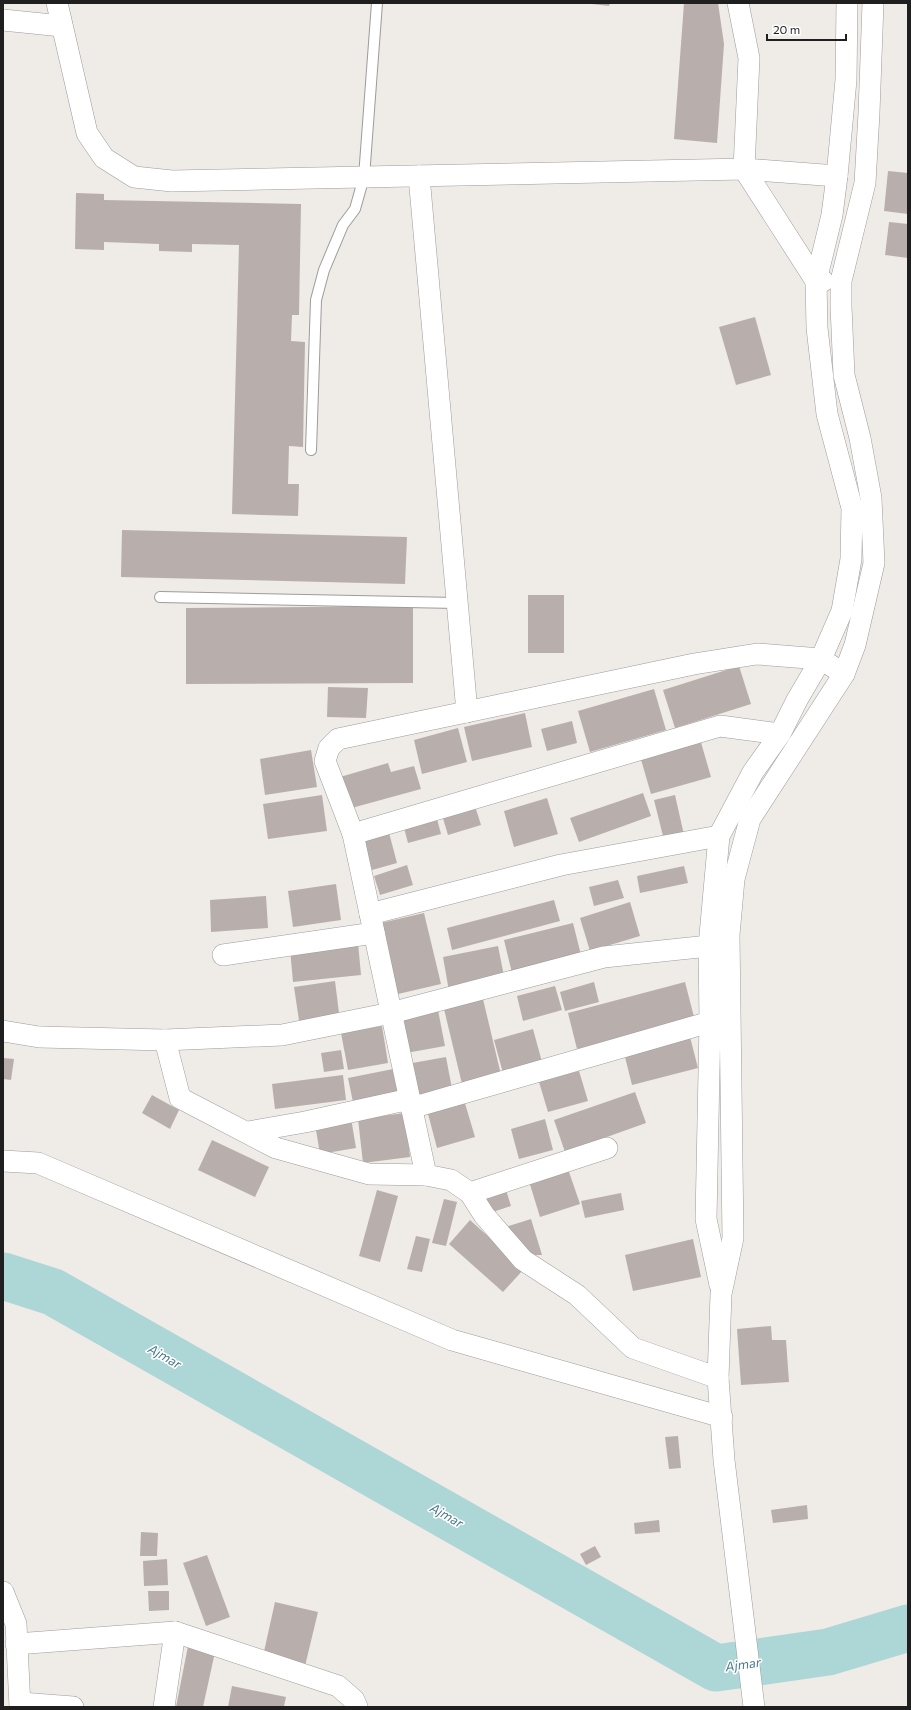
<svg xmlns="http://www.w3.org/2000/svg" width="911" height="1710" font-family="Commissioner,sans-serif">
	<rect width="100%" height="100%" fill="#efebe7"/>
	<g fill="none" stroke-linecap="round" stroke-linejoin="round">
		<polyline stroke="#add6d7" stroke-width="47" points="3,1276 53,1292 716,1668 828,1652 908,1628"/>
	</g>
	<g fill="#b8afad">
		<polygon points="583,3 610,3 609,6"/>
		<polygon points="684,3 718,3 724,44 717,143 674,139"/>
		<polygon points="888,171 908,173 908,214 884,211"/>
		<polygon points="76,193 104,194 104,200 301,204 299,315 292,315 291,341 305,342 303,447 289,446 288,484 299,484 298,516 232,514 239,245 192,244 192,252 159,251 159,244 104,242 104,250 75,249"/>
		<polygon points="889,222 908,224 908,258 885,255"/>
		<polygon points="755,317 771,375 736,385 719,327"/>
		<polygon points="122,530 407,537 405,584 121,577"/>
		<rect x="528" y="595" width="36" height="58"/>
		<polygon points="413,606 413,683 186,684 186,608"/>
		<polygon points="739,666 751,704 675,728 663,690"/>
		<polygon points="328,687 368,688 366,718 327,717"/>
		<polygon points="654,689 666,730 590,752 578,711"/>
		<polygon points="525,713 532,747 472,761 464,727"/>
		<polygon points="572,721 577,743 547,751 541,729"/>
		<polygon points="458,728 467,762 422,774 414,740"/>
		<polygon points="700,739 711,777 651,794 640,756"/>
		<polygon points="311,750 317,787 265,795 260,759"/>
		<polygon points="388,763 391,772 414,766 421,789 348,809 340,777"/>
		<polygon points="643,793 651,816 579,842 570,818"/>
		<polygon points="322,795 327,831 268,839 263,804"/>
		<polygon points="675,795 684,835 664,840 654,800"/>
		<polygon points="547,798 558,834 514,847 504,811"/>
		<polygon points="475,806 481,825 448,835 442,815"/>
		<polygon points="436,815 441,834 408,843 403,824"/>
		<polygon points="388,829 397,863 372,870 363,836"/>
		<polygon points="407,865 413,885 380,895 374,876"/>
		<polygon points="684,866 688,883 640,893 637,876"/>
		<polygon points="618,880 624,898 594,906 589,887"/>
		<polygon points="336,884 341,920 293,927 288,891"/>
		<polygon points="266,896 268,928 211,932 210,900"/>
		<polygon points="554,900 560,921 452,950 447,928"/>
		<polygon points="630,902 640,936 590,951 580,918"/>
		<polygon points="424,913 441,984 398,994 381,923"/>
		<polygon points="573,923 581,955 512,973 504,940"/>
		<polygon points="358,943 361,975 293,982 290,949"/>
		<polygon points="498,946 505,981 449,991 443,957"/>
		<polygon points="335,981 340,1021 300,1027 294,987"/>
		<polygon points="594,982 599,1002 565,1011 560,992"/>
		<polygon points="685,982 694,1017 577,1049 568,1013"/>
		<polygon points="555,986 562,1010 523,1021 517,996"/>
		<polygon points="483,999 502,1079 463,1088 444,1009"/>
		<polygon points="437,1005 445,1046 406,1053 398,1014"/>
		<polygon points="382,1026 388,1063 348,1070 341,1033"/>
		<polygon points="533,1029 542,1062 503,1073 494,1040"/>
		<polygon points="689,1033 698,1068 632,1085 623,1049"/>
		<polygon points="341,1050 344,1069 324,1072 321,1053"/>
		<polygon points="446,1057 453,1094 415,1104 407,1064"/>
		<polygon points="3,1058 14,1059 11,1080 3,1079"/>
		<polygon points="393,1069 399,1098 354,1107 348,1078"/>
		<polygon points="579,1071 588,1101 548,1112 539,1082"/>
		<polygon points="343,1075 346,1100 275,1109 272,1084"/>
		<polygon points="635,1092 646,1123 565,1152 554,1120"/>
		<polygon points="152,1095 179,1110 170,1129 142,1113"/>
		<polygon points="464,1100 475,1137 437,1148 427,1110"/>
		<polygon points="405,1113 410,1157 363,1163 358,1119"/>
		<polygon points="351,1118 356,1148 320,1154 315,1124"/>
		<polygon points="545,1119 553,1150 519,1159 511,1129"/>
		<polygon points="212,1140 269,1167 255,1197 198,1170"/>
		<polygon points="567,1166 580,1204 540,1217 528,1178"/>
		<polygon points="505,1187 511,1206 490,1213 484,1194"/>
		<polygon points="377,1190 398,1196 380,1262 359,1256"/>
		<polygon points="621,1193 624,1210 585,1218 581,1201"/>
		<polygon points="444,1199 457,1202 446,1246 432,1243"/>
		<polygon points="531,1219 542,1255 524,1255 502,1228"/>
		<polygon points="470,1220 524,1269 503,1292 449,1244"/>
		<polygon points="416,1236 430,1239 422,1272 407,1269"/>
		<polygon points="693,1239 701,1277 633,1291 625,1255"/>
		<polygon points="771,1326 772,1340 786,1340 789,1382 741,1385 737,1329"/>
		<polygon points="678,1436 681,1468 669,1469 665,1437"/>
		<polygon points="807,1505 808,1519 773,1523 771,1510"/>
		<polygon points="659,1520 660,1532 635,1534 634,1523"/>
		<polygon points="141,1532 158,1533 157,1556 140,1556"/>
		<polygon points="595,1546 601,1557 586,1565 580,1554"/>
		<polygon points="207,1555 230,1617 206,1626 183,1563"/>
		<polygon points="167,1559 168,1585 144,1586 143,1561"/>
		<polygon points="148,1591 169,1591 169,1610 149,1611"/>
		<polygon points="275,1602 318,1612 305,1666 263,1656"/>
		<polygon points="188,1646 215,1652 203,1707 176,1707"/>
		<polygon points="232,1686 286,1697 284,1706 286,1707 228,1707"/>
	</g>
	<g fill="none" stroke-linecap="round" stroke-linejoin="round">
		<g stroke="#9c9c9c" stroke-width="12">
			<g id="lane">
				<polyline points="311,450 316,300 324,270 343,225 355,209 364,177 377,3"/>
				<polyline points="160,597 457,603"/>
			</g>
		</g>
		<g stroke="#9c9c9c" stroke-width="22">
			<g id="street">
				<polyline points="57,3 87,133 104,158 134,177 172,181 744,169 837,176"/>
				<polyline points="738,3 749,58 744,169 816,281 823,281"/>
				<polyline points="3,20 62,26"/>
				<polyline points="419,176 467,712"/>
				<polyline points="353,834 720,726 780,734"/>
				<polyline points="370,914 561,865 719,836"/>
				<polyline points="223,955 374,933"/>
				<polyline points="3,1031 39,1037 165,1040 282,1035 391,1013 604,957 709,946"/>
				<polyline points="165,1040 180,1098 276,1148 369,1174 426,1175"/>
				<polyline points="411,1108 710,1022"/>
				<polyline points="248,1132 305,1122 410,1099"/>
				<polyline points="3,1161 38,1163 452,1340 722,1417"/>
				<polyline points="470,1193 607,1148"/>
				<polyline points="720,1285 706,1219 710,1022 709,946 719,836 753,772 780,734 797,700 821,659 842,611 851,559 852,508 827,414 817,328 816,281 832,215 837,176 846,80 847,3"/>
				<polyline points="718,1378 633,1348 577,1295 523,1260 484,1215 470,1193 451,1180 426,1175 353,834 325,761 329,748 338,739 694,664 757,654 821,659 844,674"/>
				<polyline points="3,1592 16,1624 20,1707"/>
				<polyline points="16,1644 175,1632 338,1686 354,1700 357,1707"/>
				<polyline points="21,1703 73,1707"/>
				<polyline points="164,1707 175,1632"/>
				<polyline points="754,1707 724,1460 718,1378 721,1294 733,1238 729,935 734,879 750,819 844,674 855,645 874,563 871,498 860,438 844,375 841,306 841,281 865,183 869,113 873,3"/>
			</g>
		</g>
		<use href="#lane" stroke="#fff" stroke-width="10"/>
		<use href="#street" stroke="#fff" stroke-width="21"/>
	</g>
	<g text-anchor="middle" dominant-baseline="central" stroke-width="3" stroke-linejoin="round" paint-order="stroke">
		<g font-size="13" font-style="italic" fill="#4c7a8e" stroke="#fff">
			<text transform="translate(165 1356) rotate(30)">Ajmar</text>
			<text transform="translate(447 1515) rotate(30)">Ajmar</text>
			<text transform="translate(743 1664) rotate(-8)">Ajmar</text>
		</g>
	</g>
	<rect width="911" height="1710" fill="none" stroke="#1f1f1f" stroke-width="8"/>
	<path d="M767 34v6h79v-6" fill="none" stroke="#1f1f1f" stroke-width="2"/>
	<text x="773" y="34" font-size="12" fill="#1f1f1f" stroke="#ffffff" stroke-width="3" paint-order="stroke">20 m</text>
</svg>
